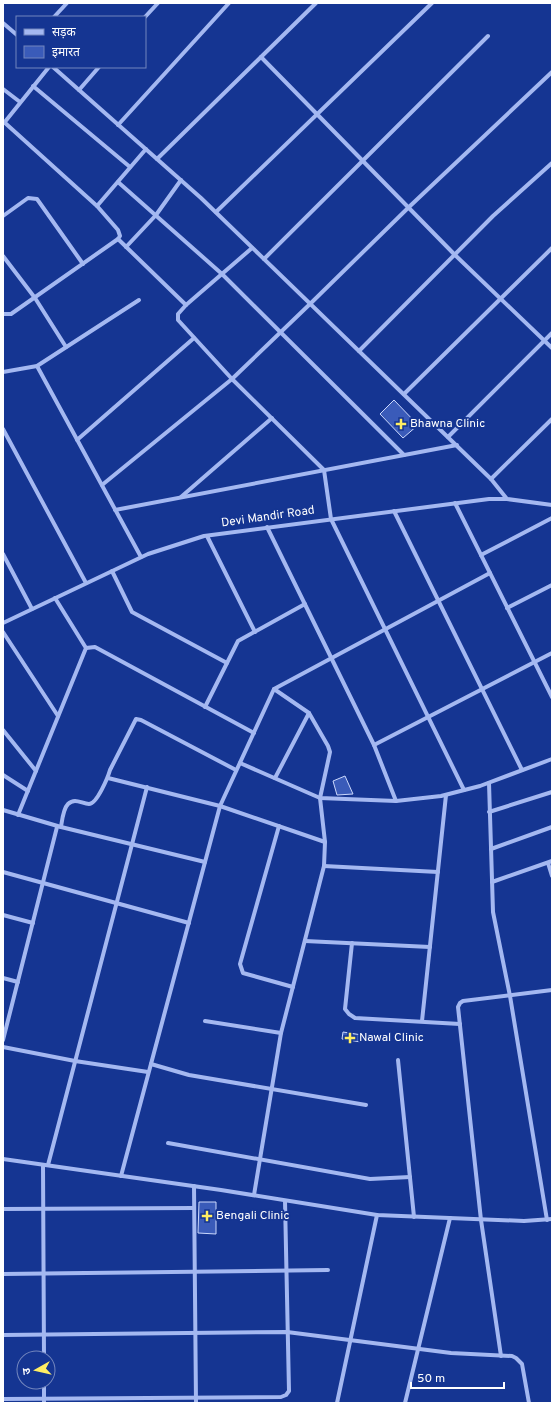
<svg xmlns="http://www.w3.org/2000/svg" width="555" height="1406" font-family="Overpass,'Noto Sans Devanagari',sans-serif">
	<rect width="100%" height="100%" fill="#153592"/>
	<g fill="#3a5bb9" stroke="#cbd8fc">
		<polygon points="394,400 418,425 403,438 380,414"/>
		<polygon points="345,776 353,794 337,795 333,781"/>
		<polygon points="343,1032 362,1035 361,1042 342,1039"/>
		<polygon points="199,1202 216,1202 216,1234 198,1233"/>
	</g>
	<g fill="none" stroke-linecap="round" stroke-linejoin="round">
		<g stroke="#a4b8f1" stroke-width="4">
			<polyline points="54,17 67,3"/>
			<polyline points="145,17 158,3"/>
			<polyline points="3,23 17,35"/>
			<polyline points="261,57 454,254 552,348"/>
			<polyline points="53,67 201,198 491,479 507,499"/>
			<polyline points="33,86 130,167"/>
			<polyline points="3,89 20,102"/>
			<polyline points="79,90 99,67"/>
			<polyline points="4,122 97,206 118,230 120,236 118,239 186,305"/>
			<polyline points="4,123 49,67"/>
			<polyline points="118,125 229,3"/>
			<polyline points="157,159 316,3"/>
			<polyline points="118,182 222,274 404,455"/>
			<polyline points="97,206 146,149"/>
			<polyline points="216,212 432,3"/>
			<polyline points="3,216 28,198 37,199 83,264"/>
			<polyline points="126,247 156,215 181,180"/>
			<polyline points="252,248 186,305 178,314 178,320 232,379 324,470 331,519 464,790"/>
			<polyline points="3,256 35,298 66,347"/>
			<polyline points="264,259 488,36"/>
			<polyline points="3,314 11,314 118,239"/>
			<polyline points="359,351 493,216 552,163"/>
			<polyline points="37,366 141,557"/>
			<polyline points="3,372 37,366 139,300"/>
			<polyline points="404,394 552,248"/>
			<polyline points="3,429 86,583"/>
			<polyline points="448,437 552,333"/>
			<polyline points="77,440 194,338"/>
			<polyline points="491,479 552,419"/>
			<polyline points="102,485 232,379 310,304 409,207 552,72"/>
			<polyline points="181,497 272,418"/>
			<polyline points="455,503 552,697"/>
			<polyline points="115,510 457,445"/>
			<polyline points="394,511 522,770"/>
			<polyline points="267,527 374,745 396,801"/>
			<polyline points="207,536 255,632"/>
			<polyline points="3,554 32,609"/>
			<polyline points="481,555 552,518"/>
			<polyline points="112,571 132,612 227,663"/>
			<polyline points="507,608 552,585"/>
			<polyline points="3,623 148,554 204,536 489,499 507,499 552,505"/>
			<polyline points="3,632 58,716"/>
			<polyline points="86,648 95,647 254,733"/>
			<polyline points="205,707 238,641 305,604"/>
			<polyline points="3,730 36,771"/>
			<polyline points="374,745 552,653"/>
			<polyline points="240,763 320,798 396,801 441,796 480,786 552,759"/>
			<polyline points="3,775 28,791"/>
			<polyline points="108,778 220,806 325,842"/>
			<polyline points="275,778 309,713"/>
			<polyline points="489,783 493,912 510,996 547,1220"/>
			<polyline points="3,810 61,827 205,862"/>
			<polyline points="489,812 552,792"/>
			<polyline points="18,815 86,648 55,598"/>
			<polyline points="279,826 240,964 243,973 293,987"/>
			<path d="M61,827C62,821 63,809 68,804C75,797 82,804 89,804C97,804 108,777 110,770L136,719L141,720L236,770"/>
			<polyline points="491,849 552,827"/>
			<polyline points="548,863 552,876"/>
			<polyline points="324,866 438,872"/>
			<polyline points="3,872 189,923"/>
			<polyline points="492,882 552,861"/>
			<polyline points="3,915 33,923"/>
			<polyline points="305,941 430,947"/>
			<polyline points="352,943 345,1009 349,1014 355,1018 460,1024"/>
			<polyline points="3,978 18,982"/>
			<polyline points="205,1021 281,1033"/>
			<polyline points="422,1021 446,795"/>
			<polyline points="3,1040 57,827"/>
			<polyline points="3,1047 75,1061 148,1072"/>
			<polyline points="398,1060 414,1217"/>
			<polyline points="151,1064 189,1075 366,1105"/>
			<polyline points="168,1143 370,1179 410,1177"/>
			<polyline points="3,1159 221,1190 377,1215 524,1221 552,1219"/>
			<polyline points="43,1165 44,1358"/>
			<polyline points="48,1165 147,787"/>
			<polyline points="121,1176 220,806 274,689 490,573"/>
			<polyline points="194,1186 196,1403"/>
			<polyline points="254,1195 281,1033 324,866 325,842 320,798 330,752 328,746 309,713 274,689"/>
			<polyline points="3,1209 194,1208"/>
			<polyline points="3,1274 328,1270"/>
			<polyline points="3,1335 287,1332 451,1353 512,1356 516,1358 522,1364 529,1403"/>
			<polyline points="501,1356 481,1220 458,1007 460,1003 463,1001 552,990"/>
			<polyline points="44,1382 44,1403"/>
			<polyline points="3,1399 281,1397 286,1395 289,1391 285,1201"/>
			<polyline points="337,1403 377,1215"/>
			<polyline points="405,1403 450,1218"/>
		</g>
	</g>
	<g fill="#ffee63" stroke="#153592" stroke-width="1.5">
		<path d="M399 418h4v4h4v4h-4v4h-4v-4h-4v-4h4z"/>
		<path d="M348 1032h4v4h4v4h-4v4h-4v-4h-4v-4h4z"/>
		<path d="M205 1210h4v4h4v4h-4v4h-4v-4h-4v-4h4z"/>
	</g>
	<g text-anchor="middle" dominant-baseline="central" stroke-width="4" stroke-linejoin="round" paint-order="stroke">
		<g font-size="12" fill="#fff" stroke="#153592" text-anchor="start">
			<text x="410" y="424">Bhawna Clinic</text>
			<text x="359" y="1038">Nawal Clinic</text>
			<text x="216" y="1216">Bengali Clinic</text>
		</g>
		<g font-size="12" fill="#fff" stroke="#153592">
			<text transform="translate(268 517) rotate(-8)">Devi Mandir Road</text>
		</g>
	</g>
	<rect width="555" height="1406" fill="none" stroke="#ffffff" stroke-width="8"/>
	<rect x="16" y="16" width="130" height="52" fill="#153592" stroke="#7386be"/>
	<rect x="24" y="29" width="20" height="6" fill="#a4b8f1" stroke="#7386be"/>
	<text x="52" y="36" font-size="12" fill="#ffffff">सड़क</text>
	<rect x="24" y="46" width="20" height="12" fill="#3a5bb9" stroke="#7386be"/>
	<text x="52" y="56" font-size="12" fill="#ffffff">इमारत</text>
	<g transform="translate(36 1370) rotate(262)"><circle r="19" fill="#153592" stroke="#7386be"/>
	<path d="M0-3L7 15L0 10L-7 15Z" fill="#ffee63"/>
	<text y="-6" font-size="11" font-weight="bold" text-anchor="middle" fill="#ffffff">उ</text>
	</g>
	<path d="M411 1382v6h93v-6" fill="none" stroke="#ffffff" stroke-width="2"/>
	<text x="417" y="1382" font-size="12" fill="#ffffff" stroke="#153592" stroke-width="3" paint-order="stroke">50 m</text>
</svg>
